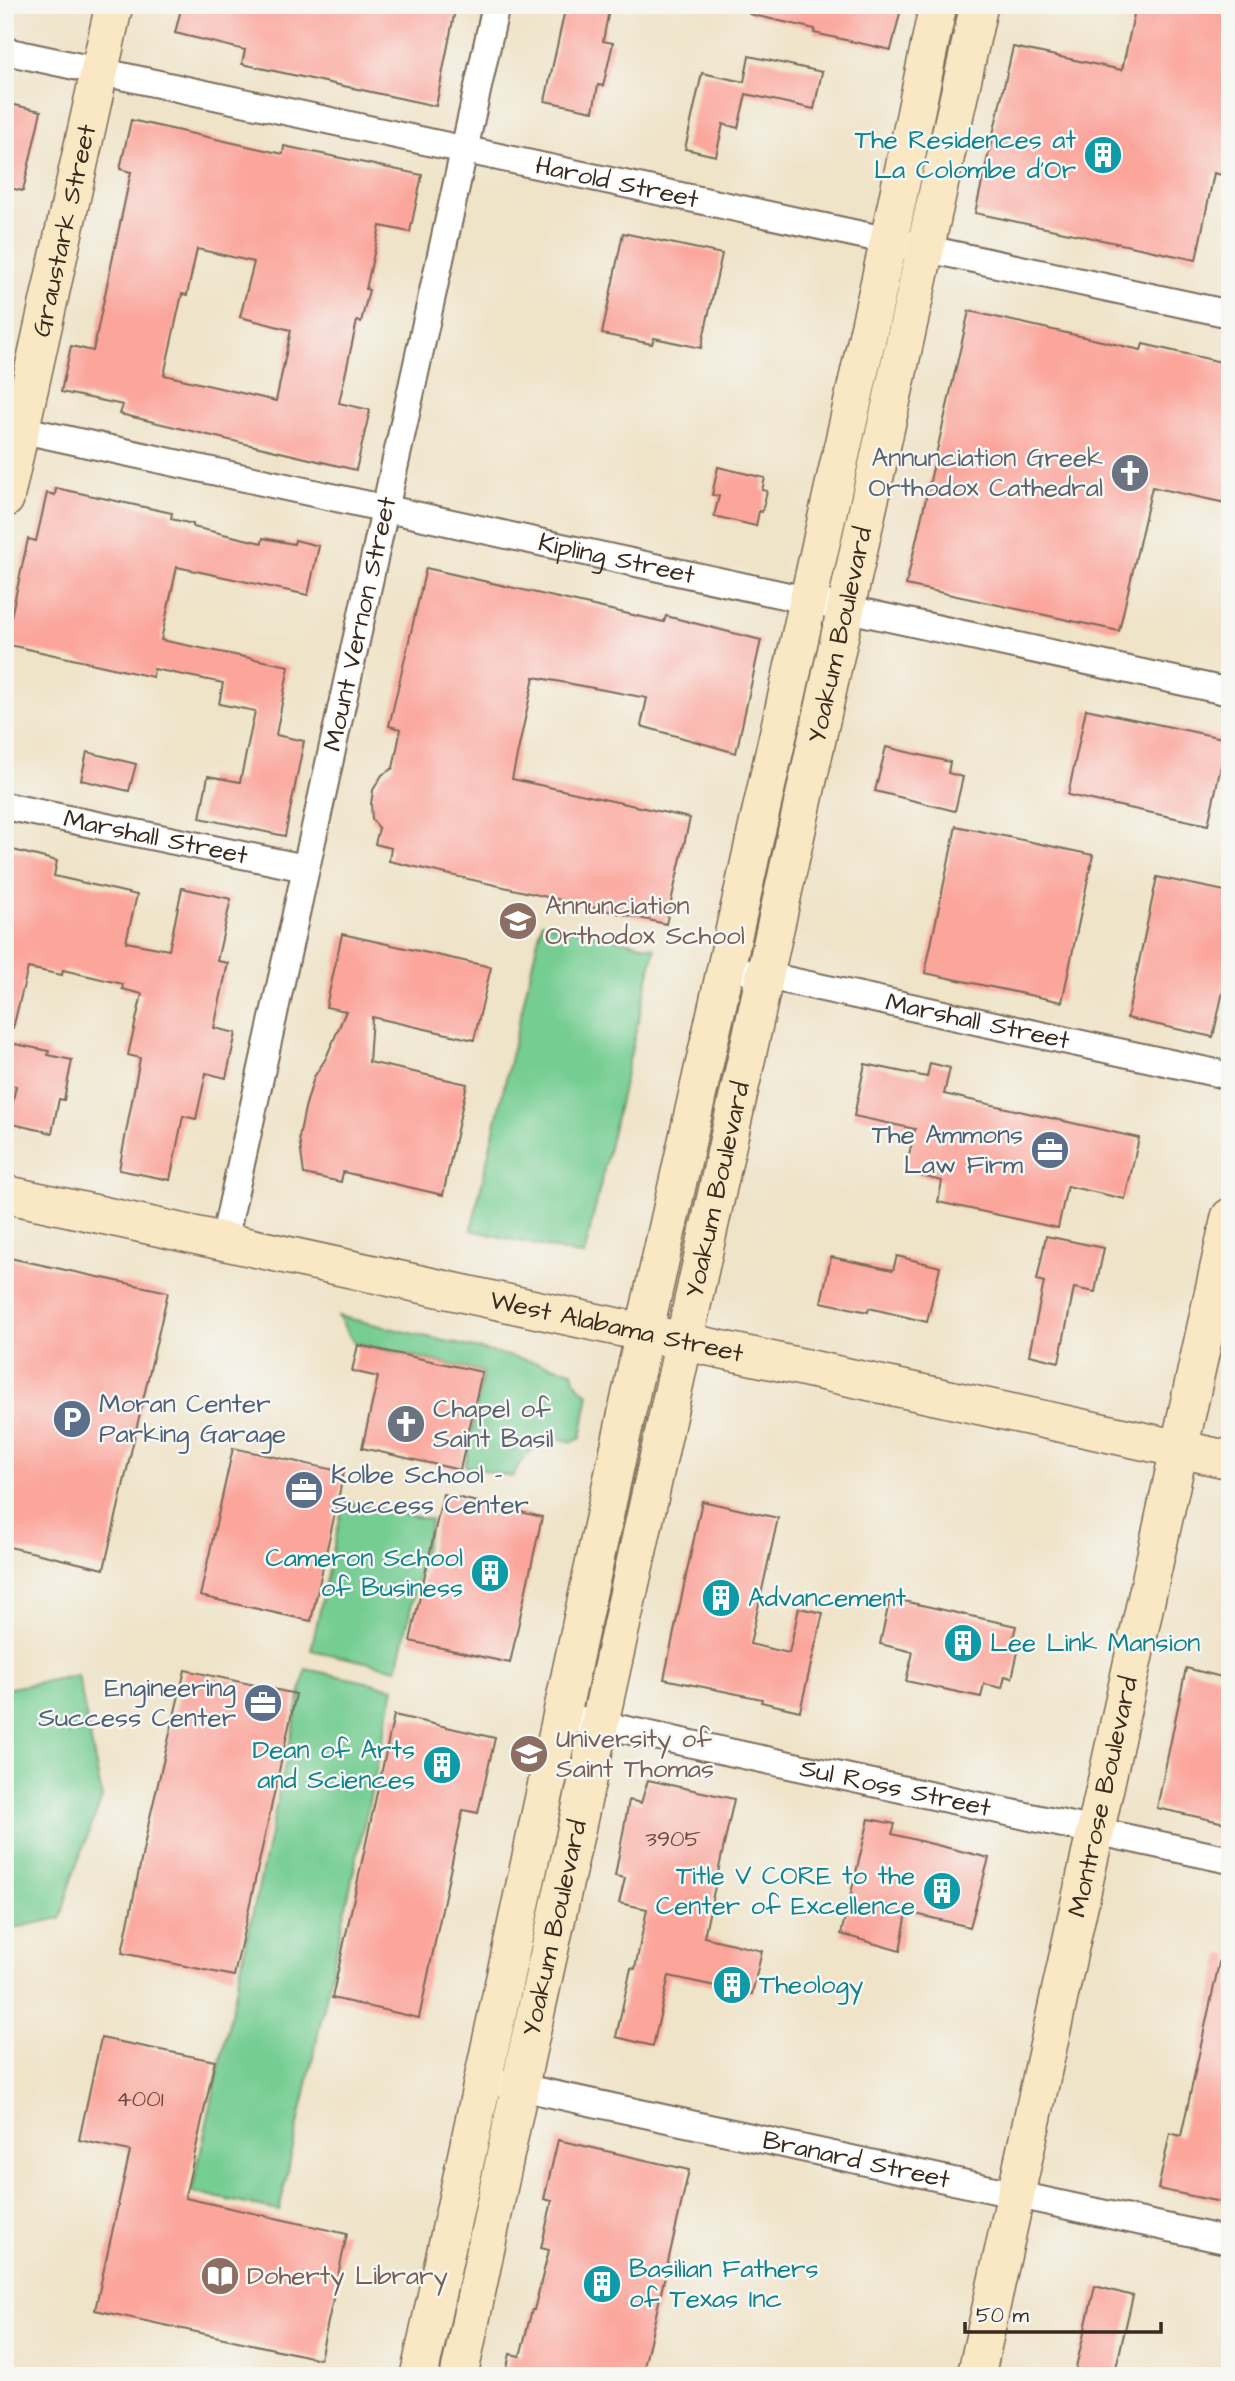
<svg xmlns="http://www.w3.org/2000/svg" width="1235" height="2381" font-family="'Architects Daughter',sans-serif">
	<rect width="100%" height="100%" fill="#f6f6f2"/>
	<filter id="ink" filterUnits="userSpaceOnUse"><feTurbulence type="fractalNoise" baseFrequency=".0143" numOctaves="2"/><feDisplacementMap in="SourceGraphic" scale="14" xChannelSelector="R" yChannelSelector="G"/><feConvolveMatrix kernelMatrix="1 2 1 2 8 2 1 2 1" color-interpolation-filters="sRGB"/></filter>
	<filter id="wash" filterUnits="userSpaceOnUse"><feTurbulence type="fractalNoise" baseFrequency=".00686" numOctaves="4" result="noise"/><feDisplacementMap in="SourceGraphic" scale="28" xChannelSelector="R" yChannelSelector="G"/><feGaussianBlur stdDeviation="1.57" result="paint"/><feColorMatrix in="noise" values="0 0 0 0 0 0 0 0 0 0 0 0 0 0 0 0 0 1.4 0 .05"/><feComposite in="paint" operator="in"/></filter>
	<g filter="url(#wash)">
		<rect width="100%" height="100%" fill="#efe3c8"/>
		<g fill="#76cd93" stroke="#587c58" stroke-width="2">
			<polygon points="542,922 655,948 584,1256 471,1230"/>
			<path d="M338,1316L573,1371C575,1382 578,1389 589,1394L581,1438L573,1442L553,1437C533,1448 522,1455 513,1477L465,1466L483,1372L354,1343Z"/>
			<polygon points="344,1501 431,1520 397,1669 311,1650"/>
			<polygon points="306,1669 394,1688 279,2211 192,2192"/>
			<polygon points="78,1675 102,1798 72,1877 61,1918 5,1930 5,1689"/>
		</g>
		<g id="blocks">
			<g fill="#fba59b" fill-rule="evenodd">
				<polygon points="182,5 287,5 305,9 306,5 456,5 436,106 242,64 245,50 175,33"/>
				<polygon points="566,5 610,5 603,41 613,43 603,86 598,85 593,111 545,101"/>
				<polygon points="750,5 902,5 891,50 814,33 815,29 749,14"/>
				<polygon points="1136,5 1230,5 1230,177 1214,173 1196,260 975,213 1013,47 1122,70"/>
				<polygon points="749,56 822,72 814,109 746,94 738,128 723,124 716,156 685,149 702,73 744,82"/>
				<polygon points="5,103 41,111 23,191 5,187"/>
				<path d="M131,120L283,154L284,146L422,175L410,232L380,226L366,289L369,290L361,322L357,321L339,403L370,410L356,470L120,414L123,405L61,392L71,346L93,351L131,172L120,169ZM197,249L254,262L240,317L291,330L276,401L164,375L182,294L187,295Z"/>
				<polygon points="623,233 722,254 701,348 654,338 652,344 602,334"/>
				<polygon points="969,311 1141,350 1143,344 1230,364 1230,504 1152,487 1119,631 906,585"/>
				<polygon points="718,467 765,478 762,490 767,491 762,512 759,511 756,526 714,516 719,496 712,495"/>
				<polygon points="56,488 172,513 171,519 193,524 193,527 262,543 263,538 294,544 295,540 319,546 308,595 177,567 161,640 289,666 276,735 304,741 285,836 200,818 208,776 240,782 255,711 219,704 223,683 154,669 153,677 5,644 28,539 36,541 47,493 55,495"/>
				<polygon points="426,568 664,622 666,616 761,640 736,753 641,726 647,698 534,677 512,779 690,818 666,924 389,861 391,848 375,844 379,828 372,819 371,804 373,790 382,775 393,768 401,729 389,726"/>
				<polygon points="1086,709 1227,739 1208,825 1068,795"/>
				<polygon points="886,747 950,762 948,773 963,777 955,811 875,791"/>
				<polygon points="87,752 136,764 129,791 81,780"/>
				<polygon points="956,826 1093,855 1062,1002 925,973"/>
				<polygon points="5,848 57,861 54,876 137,895 126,942 169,950 182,888 231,899 217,961 228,963 214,1028 236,1033 226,1078 206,1073 196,1119 183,1116 170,1180 119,1170 140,1058 128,1055 142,994 122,989 123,984 63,970 62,975 28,968 13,1028 5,1027"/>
				<polygon points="1157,877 1230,892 1230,959 1213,1037 1127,1018"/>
				<polygon points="342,934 491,967 474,1040 372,1017 369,1062 467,1084 443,1195 343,1172 341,1182 304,1174 299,1137 305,1108 314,1077 326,1058 346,1011 326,1007"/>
				<polygon points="5,1042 49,1051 48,1055 72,1060 64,1100 59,1099 52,1133 8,1123 16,1086 5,1084"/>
				<polygon points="930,1063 950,1068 944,1094 1139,1138 1125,1199 1067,1186 1058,1228 938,1202 942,1181 905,1172 915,1129 854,1116 865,1064 927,1077"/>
				<polygon points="1046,1236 1104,1248 1095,1292 1074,1288 1059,1362 1029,1355 1044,1282 1037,1280"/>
				<polygon points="897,1256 940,1267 927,1322 869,1308 868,1312 821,1302 831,1257 893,1270"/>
				<polygon points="5,1257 168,1292 104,1569 5,1546"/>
				<polygon points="358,1345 482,1372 460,1470 362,1448 378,1377 352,1371"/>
				<polygon points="233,1448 344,1472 311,1621 200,1596"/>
				<polygon points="443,1494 542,1517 510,1663 410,1641"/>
				<polygon points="702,1501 778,1518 750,1644 789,1653 799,1608 823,1613 800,1711 761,1702 762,1699 664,1679"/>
				<polygon points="890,1598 1016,1626 1010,1650 1018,1652 1012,1678 1005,1676 1002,1688 984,1684 981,1697 906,1681 913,1652 880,1644"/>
				<polygon points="1186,1668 1230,1679 1230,1795 1225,1823 1157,1808"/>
				<polygon points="185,1670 296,1694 234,1976 122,1953 150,1817"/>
				<polygon points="394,1715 495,1738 478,1813 463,1810 419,2018 332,1998"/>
				<polygon points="648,1780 734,1799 704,1937 762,1951 752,1994 669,1976 653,2046 616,2037 631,1968 635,1969 647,1909 619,1903 625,1878 615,1876 629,1800 641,1803"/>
				<polygon points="869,1819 895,1824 892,1834 989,1858 970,1927 907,1912 900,1951 841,1934"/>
				<polygon points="1221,1954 1230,1955 1230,2204 1158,2189 1170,2133 1181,2136"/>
				<polygon points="101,2038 215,2061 185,2198 347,2234 320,2359 95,2310 130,2151 79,2140"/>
				<polygon points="558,2140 689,2170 642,2376 505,2376 510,2354 520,2356 532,2310 534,2310 549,2250 541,2248 552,2201 544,2199"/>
				<polygon points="1095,2286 1133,2296 1114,2376 1074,2376"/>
			</g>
		</g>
	</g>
	<g filter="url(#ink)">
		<use href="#blocks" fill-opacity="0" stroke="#7a6b5a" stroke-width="2"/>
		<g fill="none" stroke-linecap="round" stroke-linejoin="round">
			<g stroke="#7a6b5a" stroke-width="30">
				<g id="street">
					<path id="s1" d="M5,51L1230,314"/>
					<path id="s2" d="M5,426L1230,692"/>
					<path id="s3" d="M5,806L305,868"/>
					<path id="s4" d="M749,972L1230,1076"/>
					<path id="s5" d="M224,1241L496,5"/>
					<path id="s6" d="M562,1716L1230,1860"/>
					<path id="s7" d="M483,2079L1230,2241"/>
				</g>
			</g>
			<g stroke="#7a6b5a" stroke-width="40">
				<g id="secondary">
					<path id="s8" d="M5,499L114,5"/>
					<path id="s9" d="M5,1194L1230,1460"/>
					<polyline points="419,2376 644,1333 889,240 938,5"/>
					<path id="s10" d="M459,2376L526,2057L979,5"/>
					<path id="s11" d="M976,2376L1230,1217"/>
				</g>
			</g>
			<use href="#street" stroke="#fff" stroke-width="26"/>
			<use href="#secondary" stroke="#fae7c3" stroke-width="37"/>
		</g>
	</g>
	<defs>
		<g id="building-disc" transform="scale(2.0125)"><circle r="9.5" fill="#0f9aa8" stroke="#f6f6f2"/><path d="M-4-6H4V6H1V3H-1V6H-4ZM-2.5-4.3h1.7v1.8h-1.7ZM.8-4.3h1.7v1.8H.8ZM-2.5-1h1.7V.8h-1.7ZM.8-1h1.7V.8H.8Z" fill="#fff"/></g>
		<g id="church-disc" transform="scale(2.0125)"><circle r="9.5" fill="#6b7280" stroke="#f6f6f2"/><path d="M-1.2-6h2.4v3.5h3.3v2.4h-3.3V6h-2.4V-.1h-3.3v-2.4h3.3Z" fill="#fff"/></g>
		<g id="school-disc" transform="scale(2.0125)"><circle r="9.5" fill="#8d6e63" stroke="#f6f6f2"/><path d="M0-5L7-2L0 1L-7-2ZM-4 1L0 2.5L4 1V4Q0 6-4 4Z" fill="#fff"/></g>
		<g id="office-disc" transform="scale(2.0125)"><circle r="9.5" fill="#5c6f8a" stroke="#f6f6f2"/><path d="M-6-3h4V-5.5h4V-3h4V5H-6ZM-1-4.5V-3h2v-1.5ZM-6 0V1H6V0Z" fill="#fff"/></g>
		<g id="parking-disc" transform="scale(2.0125)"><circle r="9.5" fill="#5c6f8a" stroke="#f6f6f2"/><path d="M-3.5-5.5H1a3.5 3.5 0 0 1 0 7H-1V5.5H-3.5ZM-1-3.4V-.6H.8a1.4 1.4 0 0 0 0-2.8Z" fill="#fff"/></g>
		<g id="university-disc" transform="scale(2.0125)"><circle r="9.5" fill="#8d6e63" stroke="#f6f6f2"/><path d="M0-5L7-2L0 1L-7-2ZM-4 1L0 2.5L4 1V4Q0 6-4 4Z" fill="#fff"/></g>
		<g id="library-disc" transform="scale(2.0125)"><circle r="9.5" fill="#8d6e63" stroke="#f6f6f2"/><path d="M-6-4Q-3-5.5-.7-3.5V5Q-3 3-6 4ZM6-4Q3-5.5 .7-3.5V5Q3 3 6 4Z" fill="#fff"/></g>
	</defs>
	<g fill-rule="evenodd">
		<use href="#building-disc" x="1103" y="155"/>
		<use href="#church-disc" x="1130" y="473"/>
		<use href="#school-disc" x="518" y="921"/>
		<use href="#office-disc" x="1050" y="1150"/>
		<use href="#parking-disc" x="72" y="1419"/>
		<use href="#church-disc" x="406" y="1424"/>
		<use href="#office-disc" x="304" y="1490"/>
		<use href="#building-disc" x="490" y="1573"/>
		<use href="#building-disc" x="721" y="1598"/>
		<use href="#building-disc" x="963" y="1643"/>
		<use href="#office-disc" x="263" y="1703"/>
		<use href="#university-disc" x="529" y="1754"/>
		<use href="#building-disc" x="442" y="1765"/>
		<use href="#building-disc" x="942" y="1891"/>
		<use href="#building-disc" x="732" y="1985"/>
		<use href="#library-disc" x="220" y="2276"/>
		<use href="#building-disc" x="602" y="2284"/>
	</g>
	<g text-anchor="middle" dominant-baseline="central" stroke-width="5" stroke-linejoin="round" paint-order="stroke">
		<g font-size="23" fill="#6b493d">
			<text x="673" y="1839">3905</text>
			<text x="140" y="2099">4001</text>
		</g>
		<g font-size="26" fill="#0d838f" stroke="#f6f6f2" text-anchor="end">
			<text x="1076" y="140">The Residences at<tspan x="1076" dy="30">La Colombe d’Or</tspan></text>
			<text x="463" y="1558">Cameron School<tspan x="463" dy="30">of Business</tspan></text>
			<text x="748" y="1598" text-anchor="start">Advancement</text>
			<text x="990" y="1643" text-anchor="start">Lee Link Mansion</text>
			<text x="415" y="1750">Dean of Arts<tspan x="415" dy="30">and Sciences</tspan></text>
			<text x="915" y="1876">Title V CORE to the<tspan x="915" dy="30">Center of Excellence</tspan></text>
			<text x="759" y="1985" text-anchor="start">Theology</text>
			<text x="629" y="2269" text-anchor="start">Basilian Fathers<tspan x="629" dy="30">of Texas Inc</tspan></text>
		</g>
		<g font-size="26" fill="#3b2a1e" stroke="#f6f6f2">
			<text stroke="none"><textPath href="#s1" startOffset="626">Harold Street</textPath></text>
			<text stroke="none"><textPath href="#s8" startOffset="275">Graustark Street</textPath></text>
			<text stroke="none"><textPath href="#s2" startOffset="626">Kipling Street</textPath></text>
			<text stroke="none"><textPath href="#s5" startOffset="632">Mount Vernon Street</textPath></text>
			<text stroke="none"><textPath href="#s10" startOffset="1782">Yoakum Boulevard</textPath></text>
			<text stroke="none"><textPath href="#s3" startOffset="154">Marshall Street</textPath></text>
			<text stroke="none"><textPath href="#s4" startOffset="234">Marshall Street</textPath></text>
			<text stroke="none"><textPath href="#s10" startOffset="1214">Yoakum Boulevard</textPath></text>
			<text stroke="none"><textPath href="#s9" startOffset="626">West Alabama Street</textPath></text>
			<text stroke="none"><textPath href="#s6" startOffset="341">Sul Ross Street</textPath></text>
			<text stroke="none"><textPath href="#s11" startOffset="593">Montrose Boulevard</textPath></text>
			<text stroke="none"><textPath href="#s10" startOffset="458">Yoakum Boulevard</textPath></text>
			<text stroke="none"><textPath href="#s7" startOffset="382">Branard Street</textPath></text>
		</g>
		<g font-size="26" fill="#5b616d" stroke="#f6f6f2" text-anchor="end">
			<text x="1103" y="458">Annunciation Greek<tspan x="1103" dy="30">Orthodox Cathedral</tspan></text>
			<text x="433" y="1409" text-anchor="start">Chapel of<tspan x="433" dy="30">Saint Basil</tspan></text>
		</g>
		<g font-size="26" fill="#785e54" stroke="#f6f6f2" text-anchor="start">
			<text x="545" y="906">Annunciation<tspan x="545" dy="30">Orthodox School</tspan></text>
			<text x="556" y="1739">University of<tspan x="556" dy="30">Saint Thomas</tspan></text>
			<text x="247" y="2276">Doherty Library</text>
		</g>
		<g font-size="26" fill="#4e5e75" stroke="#f6f6f2" text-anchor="end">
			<text x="1023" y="1135">The Ammons<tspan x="1023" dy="30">Law Firm</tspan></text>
			<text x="99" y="1404" text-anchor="start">Moran Center<tspan x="99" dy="30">Parking Garage</tspan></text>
			<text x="331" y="1475" text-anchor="start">Kolbe School -<tspan x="331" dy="30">Success Center</tspan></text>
			<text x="236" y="1688">Engineering<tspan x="236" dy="30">Success Center</tspan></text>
		</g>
	</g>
	<rect width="1235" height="2381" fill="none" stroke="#f6f6f2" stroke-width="28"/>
	<path d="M965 2322v10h196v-10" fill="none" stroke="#3b2a1e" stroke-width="3.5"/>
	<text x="976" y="2322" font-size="21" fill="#3b2a1e" stroke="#f6f6f2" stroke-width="5" paint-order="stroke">50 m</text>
</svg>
